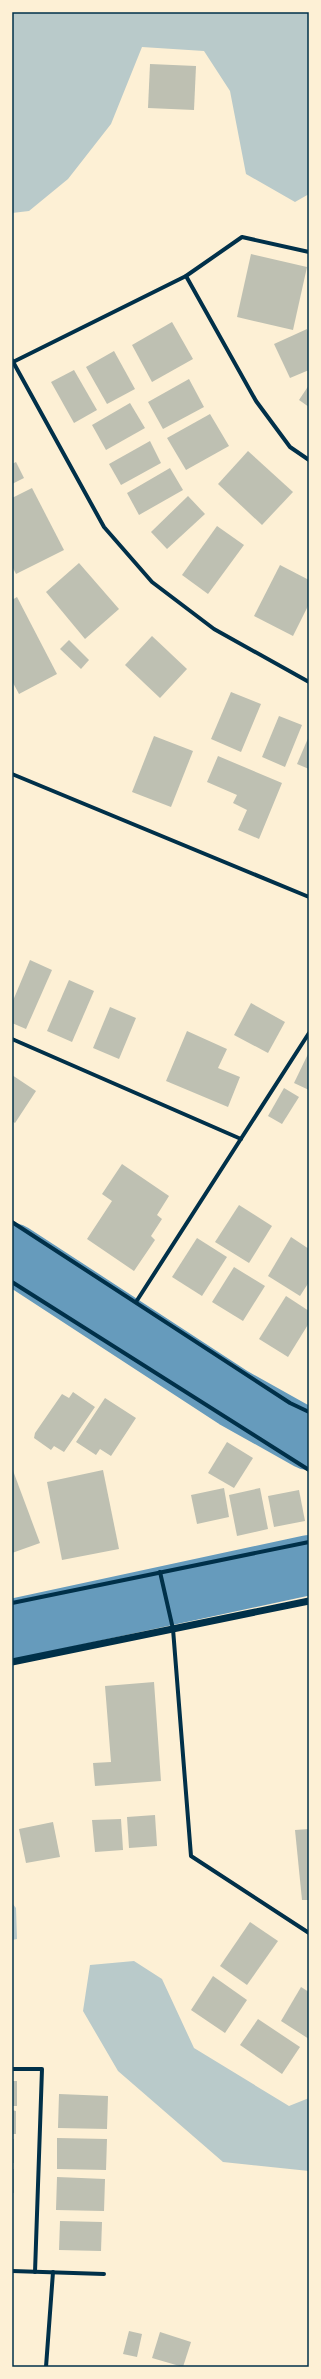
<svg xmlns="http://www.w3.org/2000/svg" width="321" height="2379" font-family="'Fira Sans Condensed',sans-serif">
	<rect width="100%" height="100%" fill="#fdf0d5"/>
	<g fill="#b9caca">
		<polygon points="12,12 309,12 309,194 295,202 246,174 230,91 204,51 142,47 111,124 68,179 29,211 12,213"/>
		<polygon points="12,1903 16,1908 17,1939 12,1940"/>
		<polygon points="134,1961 162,1979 194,2048 289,2106 309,2098 309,2171 223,2162 118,2071 83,2011 90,1965"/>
	</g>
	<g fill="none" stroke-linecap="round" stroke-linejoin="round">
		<g stroke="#669bbc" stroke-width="60">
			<polyline points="12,1253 234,1398 309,1440"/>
			<polyline points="12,1629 309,1565"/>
		</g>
	</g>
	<g fill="#bec0b2">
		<polygon points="150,64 196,66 194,110 148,108"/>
		<polygon points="251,254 307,267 293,330 237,317"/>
		<polygon points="172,322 193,359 152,382 132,345"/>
		<polygon points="307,329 309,334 309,370 290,378 274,344"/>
		<polygon points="114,351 135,389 107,404 86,367"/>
		<polygon points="74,370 97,410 74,423 51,382"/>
		<polygon points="189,379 204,407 163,429 148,402"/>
		<polygon points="309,385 309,407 299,400"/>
		<polygon points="130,403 145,428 106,450 92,425"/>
		<polygon points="210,414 229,446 186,470 167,438"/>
		<polygon points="150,441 161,463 121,485 109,464"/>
		<polygon points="248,451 293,492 262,525 218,484"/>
		<polygon points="16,462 24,478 12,484 12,464"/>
		<polygon points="170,468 183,490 139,515 127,493"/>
		<polygon points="32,488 64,550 16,574 12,566 12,498"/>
		<polygon points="188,496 205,514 167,549 151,532"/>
		<polygon points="217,526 244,545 208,594 182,575"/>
		<polygon points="79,563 119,609 85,639 46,592"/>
		<polygon points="280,565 309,580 309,604 293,636 254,616"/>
		<polygon points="17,597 57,674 19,694 12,681 12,600"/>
		<polygon points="152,636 187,669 160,698 125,665"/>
		<polygon points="69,640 89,660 81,669 60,649"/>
		<polygon points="231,692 261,704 241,752 211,739"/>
		<polygon points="279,716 302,725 285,767 262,757"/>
		<polygon points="154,736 193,751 171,807 132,792"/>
		<polygon points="309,736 309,769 297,764"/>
		<polygon points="218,756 282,783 259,839 238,830 247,810 233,803 237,795 207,782"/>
		<polygon points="30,960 52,970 26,1029 12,1023 12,1003"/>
		<polygon points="69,980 94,991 72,1042 47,1031"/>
		<polygon points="251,1003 285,1022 268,1053 234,1035"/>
		<polygon points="110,1007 136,1018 119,1059 93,1048"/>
		<polygon points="187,1031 227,1049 218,1068 240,1077 228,1107 166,1081"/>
		<polygon points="308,1054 309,1054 309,1090 294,1083"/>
		<polygon points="12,1075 36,1091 15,1123 12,1121"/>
		<polygon points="284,1088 299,1097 282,1124 268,1116"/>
		<polygon points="122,1164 169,1196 157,1215 162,1219 151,1236 155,1240 134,1271 87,1239 112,1201 102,1194"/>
		<polygon points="239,1205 272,1226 249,1263 215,1242"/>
		<polygon points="291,1237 309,1249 309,1282 300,1296 268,1276"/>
		<polygon points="197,1238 227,1257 202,1296 172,1277"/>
		<polygon points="234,1267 265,1286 243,1321 212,1302"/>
		<polygon points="286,1296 309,1311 309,1323 288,1357 259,1339"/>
		<polygon points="73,1392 95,1407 64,1452 54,1446 51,1450 34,1438 35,1433 62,1394 69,1398"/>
		<polygon points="105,1398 136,1418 111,1456 100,1449 96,1455 76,1442"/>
		<polygon points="227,1442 253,1458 234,1488 208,1473"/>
		<polygon points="12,1468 40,1543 12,1553"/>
		<polygon points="103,1470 119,1549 62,1560 47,1482"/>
		<polygon points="224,1488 229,1517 197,1524 191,1495"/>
		<polygon points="260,1488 268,1529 237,1536 229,1495"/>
		<polygon points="299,1490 305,1521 274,1527 268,1496"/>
		<polygon points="154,1682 161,1781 95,1786 93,1763 111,1762 105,1686"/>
		<polygon points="155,1815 157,1846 129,1848 127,1817"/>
		<polygon points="121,1819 123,1850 95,1852 92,1820"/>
		<polygon points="53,1822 60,1857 26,1863 19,1829"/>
		<polygon points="309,1829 309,1900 302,1900 295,1830"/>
		<polygon points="250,1922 278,1941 247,1985 220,1966"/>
		<polygon points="213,1976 247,2000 225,2033 191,2010"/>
		<polygon points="301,1987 309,1992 309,2039 281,2021"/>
		<polygon points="258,2019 300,2047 282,2074 240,2045"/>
		<rect x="12" y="2081" width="5" height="25"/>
		<polygon points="59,2094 108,2096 107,2129 58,2128"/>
		<polygon points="12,2110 16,2111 16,2134 12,2134"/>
		<polygon points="57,2138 107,2139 106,2170 57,2169"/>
		<rect x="12" y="2139" width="2" height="24"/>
		<rect x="12" y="2169" width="2" height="24"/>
		<polygon points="57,2177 105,2179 104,2211 56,2210"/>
		<polygon points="60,2221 102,2222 101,2251 59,2250"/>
		<polygon points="129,2331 142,2334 137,2357 123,2354"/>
		<polygon points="160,2332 191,2342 183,2367 152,2358"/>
	</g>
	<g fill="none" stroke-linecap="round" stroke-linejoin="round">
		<g stroke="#003049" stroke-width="4">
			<polyline points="186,276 256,401 290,447 309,460"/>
			<polyline points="12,360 104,527 152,582 214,629 309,682"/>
			<polyline points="13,362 186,276 242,237 309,252"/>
			<polyline points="12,774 309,897"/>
			<polyline points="12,1039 241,1139"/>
			<polyline points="12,1222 290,1403 309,1412"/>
			<polyline points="12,1282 309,1470"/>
			<polyline points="136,1302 309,1033"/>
			<polyline points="160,1572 173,1629 191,1856 309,1933"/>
			<polyline points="12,1603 309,1542"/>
			<polyline points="12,2069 42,2069 35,2272"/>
			<polyline points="12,2271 104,2274"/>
			<polyline points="46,2367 53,2272"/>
		</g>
		<polyline stroke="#003049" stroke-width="7" points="12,1662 309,1601"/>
	</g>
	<rect width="321" height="2379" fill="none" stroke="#fdf0d5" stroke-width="26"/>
	<rect x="13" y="13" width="295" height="2353" fill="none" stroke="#003049" stroke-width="1.5"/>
</svg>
